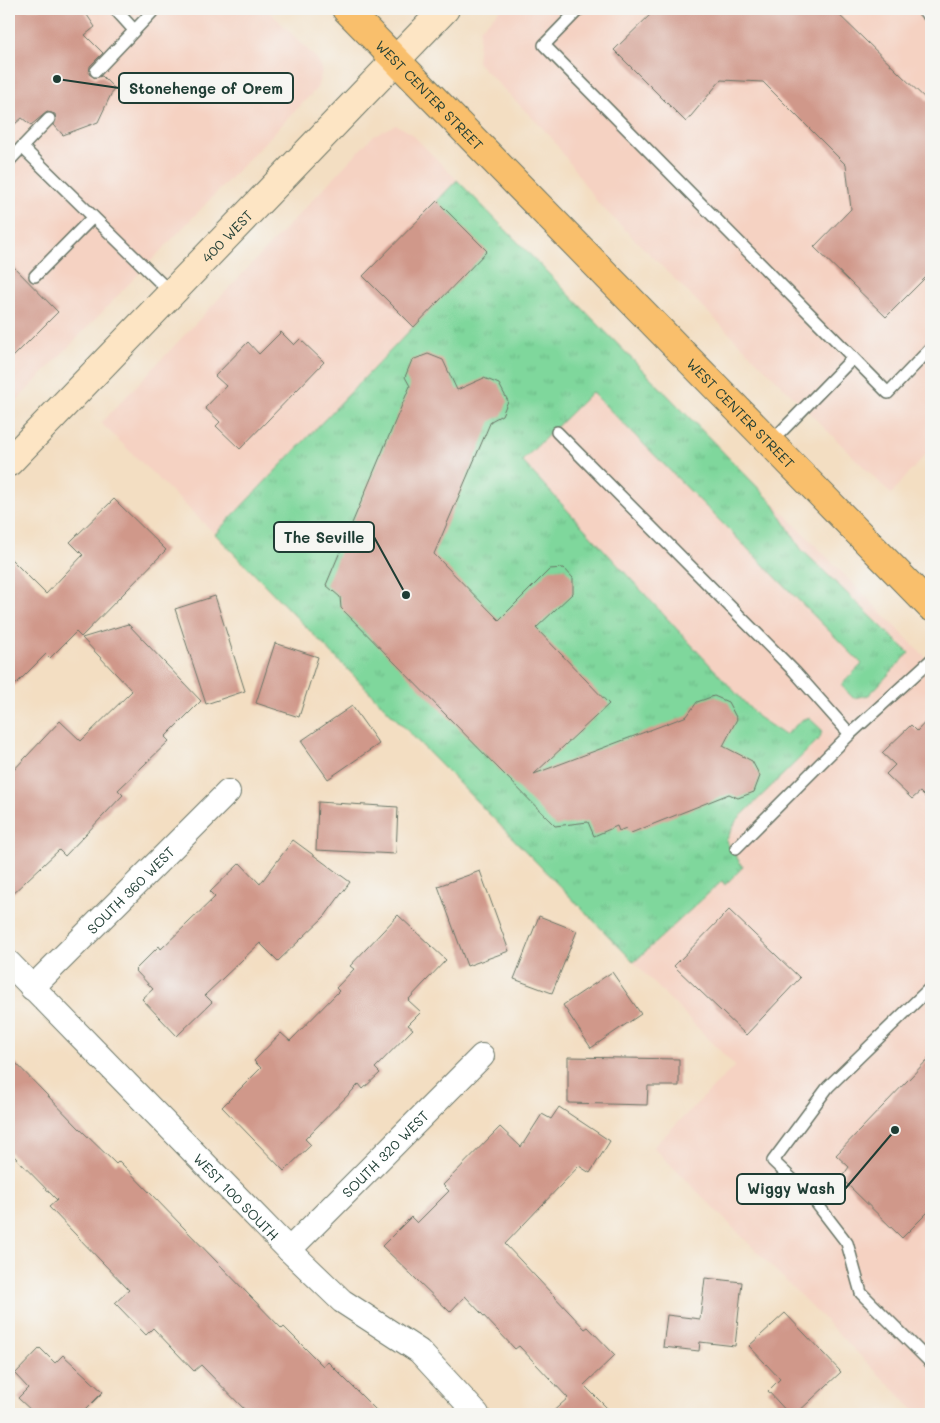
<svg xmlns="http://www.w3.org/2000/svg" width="940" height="1423" font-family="Mali,sans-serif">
	<defs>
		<pattern id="grass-tufts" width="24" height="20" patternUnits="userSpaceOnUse" patternTransform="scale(1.25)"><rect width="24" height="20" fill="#7fd79c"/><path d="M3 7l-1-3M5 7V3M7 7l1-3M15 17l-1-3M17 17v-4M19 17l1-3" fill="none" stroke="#6db987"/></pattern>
	</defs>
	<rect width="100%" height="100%" fill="#f6f6f2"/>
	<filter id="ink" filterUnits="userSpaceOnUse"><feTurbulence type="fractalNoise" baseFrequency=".02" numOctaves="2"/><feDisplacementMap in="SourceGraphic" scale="10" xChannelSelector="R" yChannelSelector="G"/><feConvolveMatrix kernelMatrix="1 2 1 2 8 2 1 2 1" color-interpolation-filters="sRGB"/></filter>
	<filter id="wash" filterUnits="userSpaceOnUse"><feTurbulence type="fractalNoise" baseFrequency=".0096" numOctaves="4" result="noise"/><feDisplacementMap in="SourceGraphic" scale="20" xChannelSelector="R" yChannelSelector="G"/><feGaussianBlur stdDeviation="1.12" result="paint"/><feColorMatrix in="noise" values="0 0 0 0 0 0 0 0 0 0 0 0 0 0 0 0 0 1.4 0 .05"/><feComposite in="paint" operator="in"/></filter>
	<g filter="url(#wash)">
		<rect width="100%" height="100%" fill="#f3dec2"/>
		<g fill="#f5d2c2">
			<polygon points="9,9 267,9 317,59 322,71 317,88 9,409"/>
			<polygon points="501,9 931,9 931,448 891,494 598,203 551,137 477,62 480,29"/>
			<polygon points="396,125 411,133 931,663 931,1414 918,1414 653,1147 735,1066 215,534 101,423 374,135"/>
		</g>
		<polygon fill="url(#grass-tufts)" stroke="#4f8a68" points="457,180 772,502 801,549 909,653 869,695 853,698 841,685 862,664 592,392 522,461 758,717 785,735 803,719 809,718 822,730 820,738 736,821 726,841 743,867 725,885 722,881 634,962 215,534 486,251 437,201"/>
		<g id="blocks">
			<g fill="#d0988a">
				<polygon points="9,9 83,9 95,27 85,35 103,53 90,66 89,74 95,78 102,76 114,88 98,122 63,135 54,125 56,120 55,114 47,112 31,125 22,118 9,129"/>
				<polygon points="656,9 833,9 931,104 931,272 886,317 814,247 851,209 846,165 763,82 721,80 686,122 614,50"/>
				<polygon points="437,201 487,251 414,327 363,276"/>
				<polygon points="9,262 58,312 9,361"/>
				<polygon points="281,332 294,345 300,339 324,362 240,449 216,426 220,422 205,408 226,386 215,376 248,342 259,354"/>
				<polygon points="428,354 443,360 457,390 484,378 499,384 508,401 502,415 491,421 434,554 499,620 550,569 564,568 573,578 573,593 536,628 609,704 534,774 687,716 697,702 714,696 728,702 737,719 723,746 752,761 760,776 754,792 738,798 729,794 631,833 626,828 619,831 617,826 594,836 588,822 555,826 341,608 340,597 326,585 410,386 405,377 412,360"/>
				<polygon points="114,499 166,550 81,637 76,632 50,658 46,654 9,691 9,557 46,594 83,555 70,542"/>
				<polygon points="215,596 245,691 206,704 175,609"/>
				<polygon points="128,624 201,701 165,737 169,741 118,790 123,795 65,856 59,850 9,897 9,775 60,721 81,741 132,691 82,638"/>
				<polygon points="275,643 318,657 299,717 256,703"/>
				<polygon points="352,706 379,744 328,779 301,741"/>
				<polygon points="931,716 931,803 920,792 912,799 886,774 895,765 882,753 911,725 917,731"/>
				<polygon points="318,802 398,807 396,854 316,850"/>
				<polygon points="293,840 350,882 325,916 278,961 260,943 205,995 212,1002 177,1036 142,999 153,989 135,970 159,946 161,949 215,897 210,892 240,863 260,884"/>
				<polygon points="480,871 509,951 467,966 438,886"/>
				<polygon points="729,910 800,978 746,1035 674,966"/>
				<polygon points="398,915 446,960 408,1000 421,1012 408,1025 413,1029 375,1068 380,1073 363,1089 359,1084 305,1139 311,1145 284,1171 222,1107 261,1068 254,1061 281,1033 290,1041 339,991 336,988 354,969 350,966"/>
				<polygon points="539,916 577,931 552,993 514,979"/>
				<polygon points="612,972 641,1014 591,1048 563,1005"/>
				<polygon points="9,1056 79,1128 116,1164 119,1161 282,1329 284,1327 323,1366 327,1361 380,1414 249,1414 201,1365 194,1371 153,1328 146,1335 115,1303 129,1290 49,1207 57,1200 9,1151"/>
				<polygon points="931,1056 931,1209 902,1238 841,1178 849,1167 836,1155"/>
				<polygon points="568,1057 679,1059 679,1086 648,1086 647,1105 568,1103"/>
				<polygon points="559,1107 610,1141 590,1173 579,1166 505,1244 585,1329 588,1327 615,1355 584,1385 613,1414 550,1414 568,1398 519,1346 515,1349 465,1296 450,1312 382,1246 411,1217 417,1223 449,1191 443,1185 500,1127 521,1147 542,1114 551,1119"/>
				<polygon points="705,1278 742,1282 735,1346 700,1342 699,1351 663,1347 667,1315 700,1319"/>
				<polygon points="785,1313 841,1372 796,1414 789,1414 768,1391 780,1379 749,1346"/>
				<polygon points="40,1348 55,1363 63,1355 103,1392 81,1414 35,1414 18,1398 28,1388 15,1374"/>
			</g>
		</g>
	</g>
	<g filter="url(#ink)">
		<use href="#blocks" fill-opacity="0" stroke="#697566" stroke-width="1"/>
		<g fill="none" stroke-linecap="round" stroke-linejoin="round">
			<g stroke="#697566" stroke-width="14">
				<g id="lane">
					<polyline points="115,9 134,30"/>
					<polyline points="579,9 544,45 888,393 931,348"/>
					<polyline points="922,9 931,18"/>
					<polyline points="96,71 155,9"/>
					<polyline points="22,147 49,119"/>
					<polyline points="9,161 22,147 171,293"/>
					<polyline points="35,276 93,217"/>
					<polyline points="557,432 795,672 850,734"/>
					<polyline points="770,443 853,358"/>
					<polyline points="736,848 850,734 931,660"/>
					<polyline points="931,987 828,1087 773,1161 814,1200 847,1243 861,1293 931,1363"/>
				</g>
			</g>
			<g stroke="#697566" stroke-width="26">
				<g id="street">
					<path id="s1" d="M9,963L289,1250L342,1301L419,1351L477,1414"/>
					<path id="s2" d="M32,988L228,792"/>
					<path id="s3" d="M289,1250L482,1056"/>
				</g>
			</g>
			<g stroke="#697566" stroke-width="30">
				<g id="secondary">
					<path id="s4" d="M9,462L445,9"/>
				</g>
			</g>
			<g stroke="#697566" stroke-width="30">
				<g id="primary">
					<path id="s5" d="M346,9L931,607"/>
				</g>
			</g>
			<use href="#lane" stroke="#fff" stroke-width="11"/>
			<use href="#street" stroke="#fff" stroke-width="24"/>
			<use href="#secondary" stroke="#fde5c4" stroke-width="28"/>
			<use href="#primary" stroke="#f9bf6c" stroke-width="28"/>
		</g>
	</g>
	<g text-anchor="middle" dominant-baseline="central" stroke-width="5" stroke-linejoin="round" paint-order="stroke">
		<g font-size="14" fill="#1f3d34" stroke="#f6f6f2">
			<text stroke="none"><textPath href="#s5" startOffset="120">WEST CENTER STREET</textPath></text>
			<text stroke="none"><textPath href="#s4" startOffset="314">400 WEST</textPath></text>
			<text stroke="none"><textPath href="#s5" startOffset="565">WEST CENTER STREET</textPath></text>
			<text stroke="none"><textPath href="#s2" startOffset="139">SOUTH 360 WEST</textPath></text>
			<text stroke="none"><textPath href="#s3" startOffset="136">SOUTH 320 WEST</textPath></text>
			<text stroke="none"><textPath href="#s1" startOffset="326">WEST 100 SOUTH</textPath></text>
		</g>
	</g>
	<path fill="none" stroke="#1f3d34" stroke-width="2" d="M57 79L119 88M406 595L374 537M895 1130L845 1189"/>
	<g fill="#1f3d34" stroke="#f6f6f2" stroke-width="2">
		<circle cx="57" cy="79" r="5"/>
		<circle cx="406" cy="595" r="5"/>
		<circle cx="895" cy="1130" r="5"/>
	</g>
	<g fill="#f6f6f2" stroke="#1f3d34" stroke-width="2">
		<rect x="119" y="73" width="174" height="30" rx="5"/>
		<rect x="274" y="522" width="100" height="30" rx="5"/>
		<rect x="737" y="1174" width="108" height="30" rx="5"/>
	</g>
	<g font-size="15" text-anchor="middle" font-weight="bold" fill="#1f3d34">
		<text x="206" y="94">Stonehenge of Orem</text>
		<text x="324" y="543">The Seville</text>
		<text x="791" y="1194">Wiggy Wash</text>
	</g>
	<rect width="940" height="1423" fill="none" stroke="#f6f6f2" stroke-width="30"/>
</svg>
